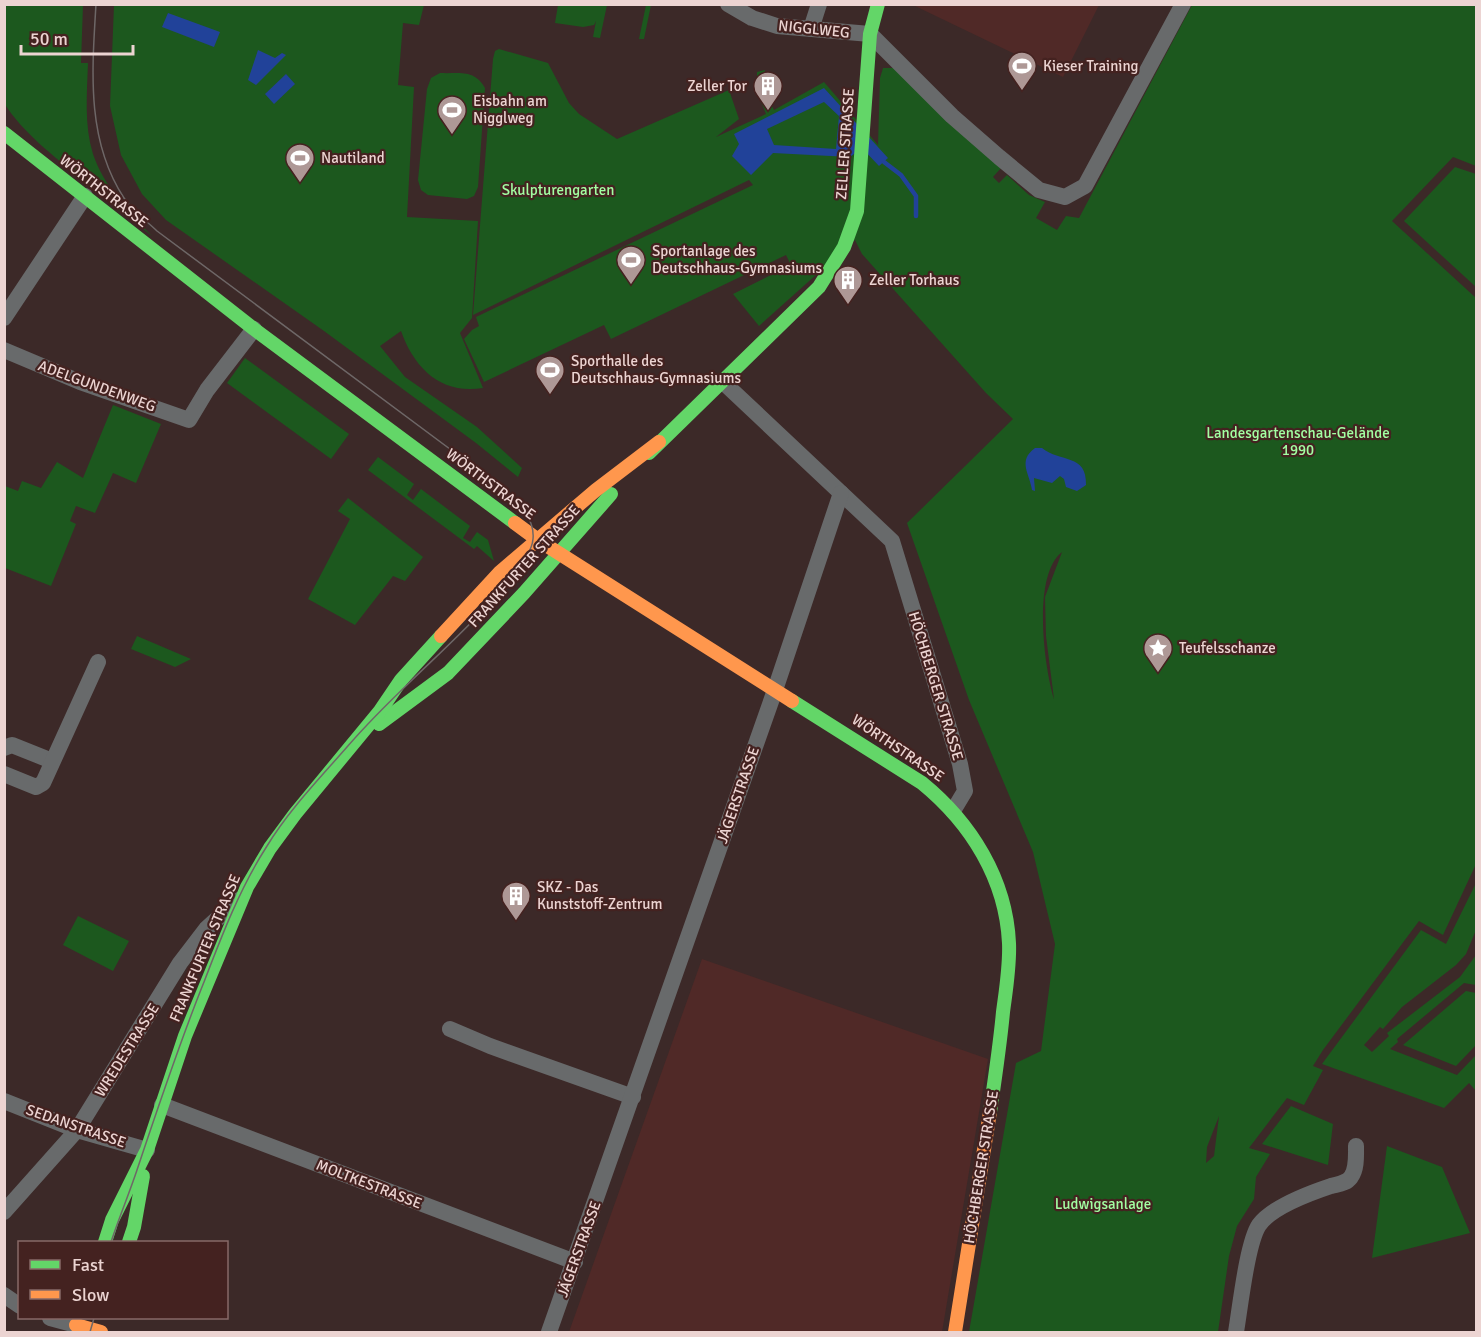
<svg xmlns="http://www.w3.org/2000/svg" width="1481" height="1337" font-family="Signika,sans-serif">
	<rect width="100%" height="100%" fill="#3c2928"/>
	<g fill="#502927">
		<polygon points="913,5 1099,5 1063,77"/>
		<polygon points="702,959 988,1059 942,1332 569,1332"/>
	</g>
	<g fill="#1c581e" fill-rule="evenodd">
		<path d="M4,5H83L81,63H88C87,93 84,125 93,154C104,187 129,212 152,236C128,217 104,197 80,178C53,155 23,133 4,103Z"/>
		<path d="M114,5H424L419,25L403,23L398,85L414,87L407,217L478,221L472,318L460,333L483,388C441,395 414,368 401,331L380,346L405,377L477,427L522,468L518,477L476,443L324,331L166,220L142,194L121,155L110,106Z"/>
		<polygon points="558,5 607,5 600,38 593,37 596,21 594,25 583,27 555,23"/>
		<polygon points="646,5 651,5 644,39 639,39"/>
		<path d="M1192,5H1476V166L1453,157L1392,221L1476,298V864L1443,935L1419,921L1323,1050L1313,1066L1323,1070L1304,1105L1287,1098L1249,1148L1270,1154L1256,1177L1254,1199L1237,1226L1229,1256L1218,1332H969L1016,1063L1041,1051L1055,944L1033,852L969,700L907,523L1013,419L986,393L862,254L855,240L759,326L733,294L791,265L786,255L611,339L604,325L484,382L464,339L472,330L479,326L476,317L753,185L749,180L473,315L493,59L495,51L499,49L548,63L569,103L579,114L617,139L729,90L739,119L716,137L766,114L757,92V72L765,70L763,89L774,110L824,82L878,145L880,78L883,68H894L1001,168L993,177L999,183L1007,175L1029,195L1045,202L1036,218L1057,230L1066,216L1079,218ZM1062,552L1045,597L1046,636L1054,699C1044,667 1032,575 1062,552ZM1219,1116L1214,1156L1206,1163L1207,1147Z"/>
		<path d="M440,73C460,74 474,69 485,88L478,187L474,196L467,199L428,195L421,190L418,180L427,89L431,78Z"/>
		<polygon points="1455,167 1476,174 1476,287 1404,221"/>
		<polygon points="245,358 349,434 331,459 227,383"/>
		<polygon points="113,405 161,424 136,483 113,473 95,513 76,506 70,521 76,524 51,586 5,568 5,486 18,491 22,481 41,488 57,462 83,478"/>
		<polygon points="378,457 414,484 407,495 413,500 421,489 470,526 463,538 470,542 477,532 488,540 494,561 477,546 474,549 368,470"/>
		<polygon points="348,498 423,557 405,581 393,576 355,625 308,599 350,519 338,511"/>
		<polygon points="137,636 191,659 175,667 131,649"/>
		<polygon points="1476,883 1476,930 1466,954 1456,965 1402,1007 1383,1029 1380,1027 1364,1045 1372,1052 1389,1036 1387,1033 1391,1030 1460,977 1476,955 1476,985 1464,983 1397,1039 1398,1042 1390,1049 1457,1075 1476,1055 1476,1091 1469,1083 1444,1108 1322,1064 1421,930 1446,944"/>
		<polygon points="78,916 129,941 113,971 63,945"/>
		<polygon points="1466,991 1476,993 1476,1045 1456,1066 1403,1045"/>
		<polygon points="1291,1106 1333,1124 1328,1165 1262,1144"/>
		<polygon points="1387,1146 1442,1167 1470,1233 1372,1258"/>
	</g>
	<g fill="#214299" fill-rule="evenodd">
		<polygon points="168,13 220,32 214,47 162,27"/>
		<polygon points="258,50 275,58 282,53 286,55 256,85 248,80"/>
		<polygon points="286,74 295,84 274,104 265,94"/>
		<path d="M824,88L888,158L879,166L862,148L850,157L773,153L751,175L732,156L739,144L734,134ZM824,102L839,116L836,149L774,145L767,129Z"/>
		<path d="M1035,448H1042C1060,463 1087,453 1086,485L1077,491L1066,487L1064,479L1060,476L1052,483L1034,478L1035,491L1032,490C1030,474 1017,461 1035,448Z"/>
	</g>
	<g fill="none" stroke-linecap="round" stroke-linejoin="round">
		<polyline stroke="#214299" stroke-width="4.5" points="884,162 901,175 916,196 916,216"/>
		<g stroke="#686a6b" stroke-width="16">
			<polyline points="728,4 752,18 777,26 870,34 952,116 999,157 1039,190 1065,197 1085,186 1183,4"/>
			<polyline points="811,29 819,4"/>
			<polyline points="4,318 85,196"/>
			<polyline points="4,350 80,382 189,420 207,390 254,329"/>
			<polyline points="723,382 892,541 960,764 965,791 953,811"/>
			<polyline points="4,748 12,745 52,761"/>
			<polyline points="4,774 36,787 43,783 98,662"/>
			<polyline points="450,1029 490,1046 633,1097"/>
			<polyline points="4,1101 77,1130 147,1150"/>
			<polyline points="162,1105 575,1262"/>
			<polyline points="4,1212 77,1130 180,963 206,929 238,900"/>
			<polyline points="4,1295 20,1306"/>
			<polyline points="50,1318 76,1325"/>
			<polyline points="549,1332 775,690 841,493"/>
			<path d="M1236,1332C1240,1309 1247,1243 1259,1225C1272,1207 1310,1193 1331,1186C1338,1184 1346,1184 1351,1177C1357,1169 1356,1155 1356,1146"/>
		</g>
		<g stroke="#63d668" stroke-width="14">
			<polyline points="4,133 254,329 515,523"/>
			<polyline points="649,453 819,287 844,247 857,211 870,34 878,4"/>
			<path d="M792,701L922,783C971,823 1006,879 1009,943C1010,966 1006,989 1003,1012C1000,1045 995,1078 990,1112"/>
			<polyline points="379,724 448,673 524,593 611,494"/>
			<polyline points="105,1242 112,1220 147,1150 185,1036 247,887 270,848 295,814 380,711 401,680 441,636"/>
			<polyline points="129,1242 134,1227 143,1176"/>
		</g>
		<g stroke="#ff974d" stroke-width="14">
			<polyline points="515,523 538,540 792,701"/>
			<polyline points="441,636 500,572 596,490 659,442"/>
			<polyline points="76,1325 101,1332"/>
			<polyline points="955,1332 990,1112"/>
		</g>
		<g stroke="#6e6767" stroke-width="1.5">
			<path d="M96,4C92,71 86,140 124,198C132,211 147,221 157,231L505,490C519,503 535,519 533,539C531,572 436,656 410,682C388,703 367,724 347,747C319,779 289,810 267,846C240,888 222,935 204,982C179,1044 158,1107 137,1170C129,1194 119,1218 111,1242"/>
			<polyline points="90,1332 94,1318"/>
		</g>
	</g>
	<defs>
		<g id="stadium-pin" transform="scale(1.5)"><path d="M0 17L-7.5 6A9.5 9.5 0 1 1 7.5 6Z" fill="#ae9896" stroke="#442220"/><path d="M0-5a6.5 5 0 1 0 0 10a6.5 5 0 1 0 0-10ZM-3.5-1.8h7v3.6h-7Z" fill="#fff"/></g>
		<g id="building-pin" transform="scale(1.5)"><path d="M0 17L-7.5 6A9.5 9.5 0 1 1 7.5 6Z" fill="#ae9896" stroke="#442220"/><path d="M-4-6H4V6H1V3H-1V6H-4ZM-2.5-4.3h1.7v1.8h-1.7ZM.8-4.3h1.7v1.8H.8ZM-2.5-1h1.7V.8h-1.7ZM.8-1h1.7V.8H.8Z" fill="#fff"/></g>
		<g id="sight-pin" transform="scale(1.5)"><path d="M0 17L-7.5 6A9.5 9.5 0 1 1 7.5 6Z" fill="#ae9896" stroke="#442220"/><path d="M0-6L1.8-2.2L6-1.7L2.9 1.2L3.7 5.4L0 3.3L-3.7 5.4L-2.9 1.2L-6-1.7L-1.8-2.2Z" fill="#fff"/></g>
	</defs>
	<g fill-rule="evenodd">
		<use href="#stadium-pin" x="1022" y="66"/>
		<use href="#building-pin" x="768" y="86"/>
		<use href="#stadium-pin" x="452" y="110"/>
		<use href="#stadium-pin" x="300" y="158"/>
		<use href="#stadium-pin" x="631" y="260"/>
		<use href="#building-pin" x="848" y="280"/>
		<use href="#stadium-pin" x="550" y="370"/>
		<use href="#sight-pin" x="1158" y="648"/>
		<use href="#building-pin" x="516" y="896"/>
	</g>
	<g text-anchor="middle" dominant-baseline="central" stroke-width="4.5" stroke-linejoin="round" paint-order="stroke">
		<g font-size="15" fill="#ecd4d2" stroke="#442220">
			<text transform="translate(814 29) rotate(6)">NIGGLWEG</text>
			<text transform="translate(845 144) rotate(-86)">ZELLER STRASSE</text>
			<text transform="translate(104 191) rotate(38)">WÖRTHSTRASSE</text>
			<text transform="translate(97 386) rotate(20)">ADELGUNDENWEG</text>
			<text transform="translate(491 484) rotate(37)">WÖRTHSTRASSE</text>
			<text transform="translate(524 566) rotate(-48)">FRANKFURTER STRASSE</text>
			<text transform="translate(936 686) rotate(73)">HÖCHBERGER STRASSE</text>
			<text transform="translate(898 748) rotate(34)">WÖRTHSTRASSE</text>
			<text transform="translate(738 795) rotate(-71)">JÄGERSTRASSE</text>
			<text transform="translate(205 948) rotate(-67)">FRANKFURTER STRASSE</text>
			<text transform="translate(127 1050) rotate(-58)">WREDESTRASSE</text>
			<text transform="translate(76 1126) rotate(19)">SEDANSTRASSE</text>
			<text transform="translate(981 1167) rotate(-81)">HÖCHBERGER STRASSE</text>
			<text transform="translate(369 1184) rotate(21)">MOLTKESTRASSE</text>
			<text transform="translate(579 1249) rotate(-70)">JÄGERSTRASSE</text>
		</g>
		<g font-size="15" fill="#ecd4d2" stroke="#442220" text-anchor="start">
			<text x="1043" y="66">Kieser Training</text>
			<text x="747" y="86" text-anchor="end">Zeller Tor</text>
			<text x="473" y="101">Eisbahn am<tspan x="473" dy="17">Nigglweg</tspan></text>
			<text x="321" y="158">Nautiland</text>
			<text x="652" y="251">Sportanlage des<tspan x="652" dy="17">Deutschhaus-Gymnasiums</tspan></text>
			<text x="869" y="280">Zeller Torhaus</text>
			<text x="571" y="361">Sporthalle des<tspan x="571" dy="17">Deutschhaus-Gymnasiums</tspan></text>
			<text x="1179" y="648">Teufelsschanze</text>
			<text x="537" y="887">SKZ - Das<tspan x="537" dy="17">Kunststoff-Zentrum</tspan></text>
		</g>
		<g font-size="15" fill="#a2ffa2" stroke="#442220">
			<text x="558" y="190">Skulpturengarten</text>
			<text x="1298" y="433">Landesgartenschau-Gelände<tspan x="1298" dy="17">1990</tspan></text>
			<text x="1103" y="1204">Ludwigsanlage</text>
		</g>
	</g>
	<rect width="1481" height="1337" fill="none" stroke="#ecd4d2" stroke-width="12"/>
	<rect x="18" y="1241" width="210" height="78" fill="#442220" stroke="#876967" stroke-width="1.5"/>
	<rect x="30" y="1260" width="30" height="9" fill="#63d668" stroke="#876967" stroke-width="1.5"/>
	<text x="72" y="1271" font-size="18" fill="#ecd4d2">Fast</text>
	<rect x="30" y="1290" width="30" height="9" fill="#ff974d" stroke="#876967" stroke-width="1.5"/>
	<text x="72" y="1301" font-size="18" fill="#ecd4d2">Slow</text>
	<path d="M21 45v9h112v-9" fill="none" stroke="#ecd4d2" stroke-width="3"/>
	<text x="30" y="45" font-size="18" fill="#ecd4d2" stroke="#442220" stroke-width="4.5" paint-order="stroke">50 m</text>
</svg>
